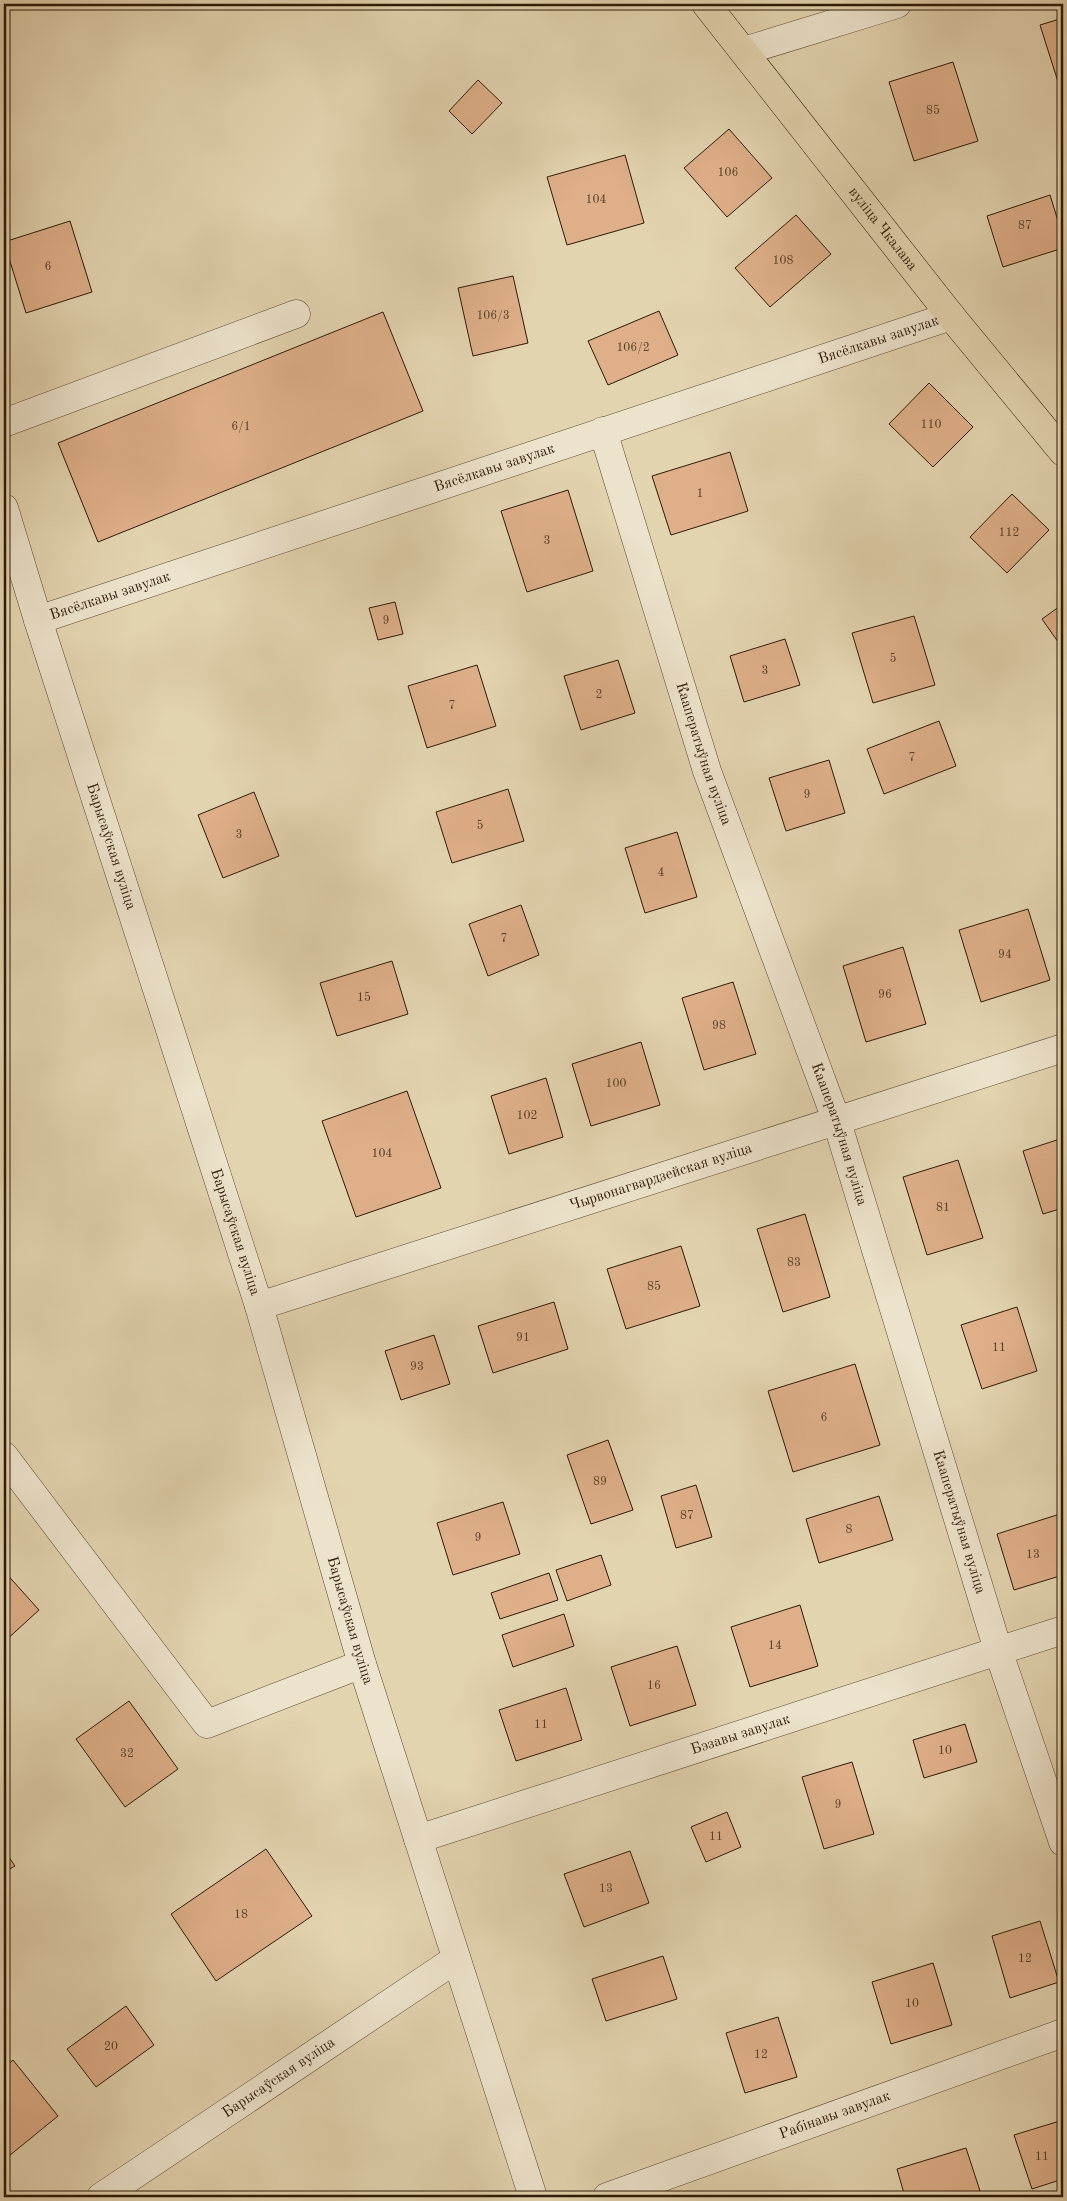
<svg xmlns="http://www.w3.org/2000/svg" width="1067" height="2201" font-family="'Old Standard TT',serif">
	<rect width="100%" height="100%" fill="#e3d4b0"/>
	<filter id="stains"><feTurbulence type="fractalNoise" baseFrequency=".004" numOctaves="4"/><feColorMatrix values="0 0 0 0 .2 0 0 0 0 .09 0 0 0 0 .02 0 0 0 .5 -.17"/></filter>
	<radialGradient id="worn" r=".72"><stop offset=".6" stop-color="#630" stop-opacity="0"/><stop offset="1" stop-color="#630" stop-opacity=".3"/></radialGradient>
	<g fill="#deaf89" stroke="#2d1a07">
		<polygon points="1063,18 1063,84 1059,85 1040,25"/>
		<polygon points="953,62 978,141 914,161 889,82"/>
		<polygon points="478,80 502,103 472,134 449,111"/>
		<polygon points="729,129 772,178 727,217 684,168"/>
		<polygon points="625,155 644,223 567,245 547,177"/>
		<polygon points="1050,195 1063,237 1063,248 1003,267 987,216"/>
		<polygon points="796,215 831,254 770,307 735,268"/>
		<polygon points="70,221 92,292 26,313 4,242"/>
		<polygon points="513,276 528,343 473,356 458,288"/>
		<polygon points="659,311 678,355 608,385 588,341"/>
		<polygon points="383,312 423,411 98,542 58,443"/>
		<polygon points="929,383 973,427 933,467 889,424"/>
		<polygon points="730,452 748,511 671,535 652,476"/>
		<polygon points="568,490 593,571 527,592 501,511"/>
		<polygon points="1012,494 1049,530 1007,573 970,537"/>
		<polygon points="395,602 403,634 378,640 369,608"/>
		<polygon points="1063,604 1063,649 1042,619"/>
		<polygon points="914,616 935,685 873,703 852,633"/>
		<polygon points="785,639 800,685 744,702 730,656"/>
		<polygon points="618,660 635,713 581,730 564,676"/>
		<polygon points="477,665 496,726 427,748 408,686"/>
		<polygon points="939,721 956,766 884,794 867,749"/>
		<polygon points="829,760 845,813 786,831 769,778"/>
		<polygon points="508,789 524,841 452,863 436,812"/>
		<polygon points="254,792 279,856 223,878 198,815"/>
		<polygon points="677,832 697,897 645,913 625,848"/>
		<polygon points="521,905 539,955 488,976 469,924"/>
		<polygon points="1028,909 1050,980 981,1002 959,930"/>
		<polygon points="903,947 926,1024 866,1042 843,966"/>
		<polygon points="392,961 408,1014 337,1036 320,983"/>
		<polygon points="733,982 756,1054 704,1070 682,998"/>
		<polygon points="641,1042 660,1105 591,1126 572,1064"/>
		<polygon points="546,1078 563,1137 509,1154 491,1096"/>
		<polygon points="407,1091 441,1188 356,1217 322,1121"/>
		<polygon points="1063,1138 1063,1208 1043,1214 1023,1151"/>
		<polygon points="958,1160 983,1238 927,1255 903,1177"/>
		<polygon points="805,1214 830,1297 783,1312 757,1229"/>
		<polygon points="681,1246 700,1306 626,1329 607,1269"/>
		<polygon points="554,1302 568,1349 493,1373 478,1326"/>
		<polygon points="1017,1307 1037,1371 982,1389 961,1325"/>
		<polygon points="434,1335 450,1384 401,1400 385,1351"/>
		<polygon points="855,1364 880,1445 793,1472 768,1391"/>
		<polygon points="608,1440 633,1510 591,1524 567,1455"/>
		<polygon points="696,1485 712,1537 676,1548 661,1496"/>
		<polygon points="879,1496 893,1540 819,1563 806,1519"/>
		<polygon points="503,1502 520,1554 453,1575 437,1523"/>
		<polygon points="1063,1513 1063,1575 1014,1590 997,1534"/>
		<polygon points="601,1555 611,1585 567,1601 556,1570"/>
		<polygon points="4,1571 39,1610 4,1642"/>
		<polygon points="549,1573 558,1600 500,1619 491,1593"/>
		<polygon points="800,1605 818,1666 750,1687 731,1627"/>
		<polygon points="564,1614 574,1646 513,1667 502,1635"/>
		<polygon points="677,1646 696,1705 630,1726 611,1667"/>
		<polygon points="566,1688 582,1740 516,1761 499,1710"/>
		<polygon points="129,1701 178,1769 125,1807 76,1739"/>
		<polygon points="965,1724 977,1762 924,1778 913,1740"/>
		<polygon points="852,1762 874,1834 824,1849 802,1777"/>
		<polygon points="727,1812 741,1847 706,1862 691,1827"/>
		<polygon points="266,1849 312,1916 216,1981 171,1914"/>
		<polygon points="4,1850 15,1866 4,1872"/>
		<polygon points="630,1851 649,1903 584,1927 564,1874"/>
		<polygon points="1040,1921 1059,1982 1010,1998 992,1936"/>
		<polygon points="663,1956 677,1999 606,2021 592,1979"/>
		<polygon points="933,1963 952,2025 891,2044 872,1982"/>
		<polygon points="126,2006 154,2045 96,2087 67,2049"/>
		<polygon points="778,2017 797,2077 745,2093 726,2033"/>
		<polygon points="13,2060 58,2116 4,2160 4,2068"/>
		<polygon points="1063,2120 1063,2179 1032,2189 1014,2135"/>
		<polygon points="966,2148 982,2197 905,2197 897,2169"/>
	</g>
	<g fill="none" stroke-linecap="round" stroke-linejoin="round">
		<g stroke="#5a4831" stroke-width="29">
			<g id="minor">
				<polyline points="744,51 897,4"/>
				<polyline points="4,423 296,314"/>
				<path id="s1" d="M603,431L707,771L837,1122L998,1650L1063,1842"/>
				<path id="s2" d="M4,508L38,620L259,1306L362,1664L533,2197"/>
				<path id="s3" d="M38,620L951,316"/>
				<path id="s4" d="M259,1306L1063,1048"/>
				<polyline points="4,1456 207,1724 362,1664"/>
				<path id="s5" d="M418,1839L1063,1630"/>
				<path id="s6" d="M101,2197L456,1959"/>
				<path id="s7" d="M607,2197L1063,2033"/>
			</g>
		</g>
		<g stroke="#2d1a07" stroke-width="29">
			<g id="major">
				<path id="s8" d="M706,4L951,316L1063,452"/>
			</g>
		</g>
		<use href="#minor" stroke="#ede3cc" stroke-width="28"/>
		<use href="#major" stroke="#e3d4b0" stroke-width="28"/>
	</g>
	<g text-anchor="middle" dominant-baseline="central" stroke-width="4.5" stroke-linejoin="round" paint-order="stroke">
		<g font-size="12" fill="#593f28">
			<text x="933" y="111">85</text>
			<text x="728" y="173">106</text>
			<text x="596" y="200">104</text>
			<text x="1025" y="226">87</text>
			<text x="783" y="261">108</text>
			<text x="48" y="267">6</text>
			<text x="493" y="316">106/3</text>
			<text x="633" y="348">106/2</text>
			<text x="931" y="425">110</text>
			<text x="241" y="427">6/1</text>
			<text x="700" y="494">1</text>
			<text x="1009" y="533">112</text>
			<text x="547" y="541">3</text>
			<text x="386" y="621">9</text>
			<text x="893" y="659">5</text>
			<text x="765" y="671">3</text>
			<text x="599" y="695">2</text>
			<text x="452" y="706">7</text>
			<text x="912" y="758">7</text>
			<text x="807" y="795">9</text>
			<text x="480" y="826">5</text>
			<text x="239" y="835">3</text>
			<text x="661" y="873">4</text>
			<text x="504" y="939">7</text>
			<text x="1005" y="955">94</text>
			<text x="885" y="995">96</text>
			<text x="364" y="998">15</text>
			<text x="719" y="1026">98</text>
			<text x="616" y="1084">100</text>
			<text x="527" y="1116">102</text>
			<text x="382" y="1154">104</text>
			<text x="943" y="1208">81</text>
			<text x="794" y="1263">83</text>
			<text x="654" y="1287">85</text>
			<text x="523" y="1338">91</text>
			<text x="999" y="1348">11</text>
			<text x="417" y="1367">93</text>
			<text x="824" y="1418">6</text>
			<text x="600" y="1482">89</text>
			<text x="687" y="1516">87</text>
			<text x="849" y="1530">8</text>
			<text x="478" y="1538">9</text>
			<text x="1033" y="1555">13</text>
			<text x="775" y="1646">14</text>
			<text x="654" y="1686">16</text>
			<text x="541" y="1725">11</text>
			<text x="945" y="1751">10</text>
			<text x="127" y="1754">32</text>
			<text x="838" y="1805">9</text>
			<text x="716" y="1837">11</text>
			<text x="606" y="1889">13</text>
			<text x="241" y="1915">18</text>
			<text x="1025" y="1959">12</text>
			<text x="912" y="2004">10</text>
			<text x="111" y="2047">20</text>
			<text x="761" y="2055">12</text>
			<text x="1042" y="2157">11</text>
		</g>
		<g font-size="15" fill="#2d1a07" stroke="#ede3cc">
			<text stroke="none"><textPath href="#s8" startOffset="286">вуліца Чкалава</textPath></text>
			<text stroke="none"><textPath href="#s3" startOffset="886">Вясёлкавы завулак</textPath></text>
			<text stroke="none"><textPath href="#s3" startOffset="481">Вясёлкавы завулак</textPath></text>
			<text stroke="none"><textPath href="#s3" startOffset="76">Вясёлкавы завулак</textPath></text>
			<text stroke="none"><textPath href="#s1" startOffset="338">Кааператыўная вуліца</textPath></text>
			<text stroke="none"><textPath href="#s2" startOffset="355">Барысаўская вуліца</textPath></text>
			<text stroke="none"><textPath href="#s1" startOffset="742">Кааператыўная вуліца</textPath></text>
			<text stroke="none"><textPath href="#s4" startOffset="422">Чырвонагвардзейская вуліца</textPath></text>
			<text stroke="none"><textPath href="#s2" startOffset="760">Барысаўская вуліца</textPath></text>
			<text stroke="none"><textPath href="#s1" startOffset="1148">Кааператыўная вуліца</textPath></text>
			<text stroke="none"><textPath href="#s2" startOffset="1165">Барысаўская вуліца</textPath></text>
			<text stroke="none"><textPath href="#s5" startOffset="339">Бэзавы завулак</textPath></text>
			<text stroke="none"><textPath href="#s6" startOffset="214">Барысаўская вуліца</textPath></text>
			<text stroke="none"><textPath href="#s7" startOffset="242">Рабінавы завулак</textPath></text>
		</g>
	</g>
	<rect width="1067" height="2201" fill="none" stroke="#e3d4b0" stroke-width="20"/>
	<rect x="5" y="5" width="1057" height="2191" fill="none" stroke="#2d1a07" stroke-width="2.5"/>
	<rect x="10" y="10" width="1047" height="2181" fill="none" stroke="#2d1a07"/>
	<rect width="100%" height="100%" filter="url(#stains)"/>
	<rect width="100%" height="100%" fill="url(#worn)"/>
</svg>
